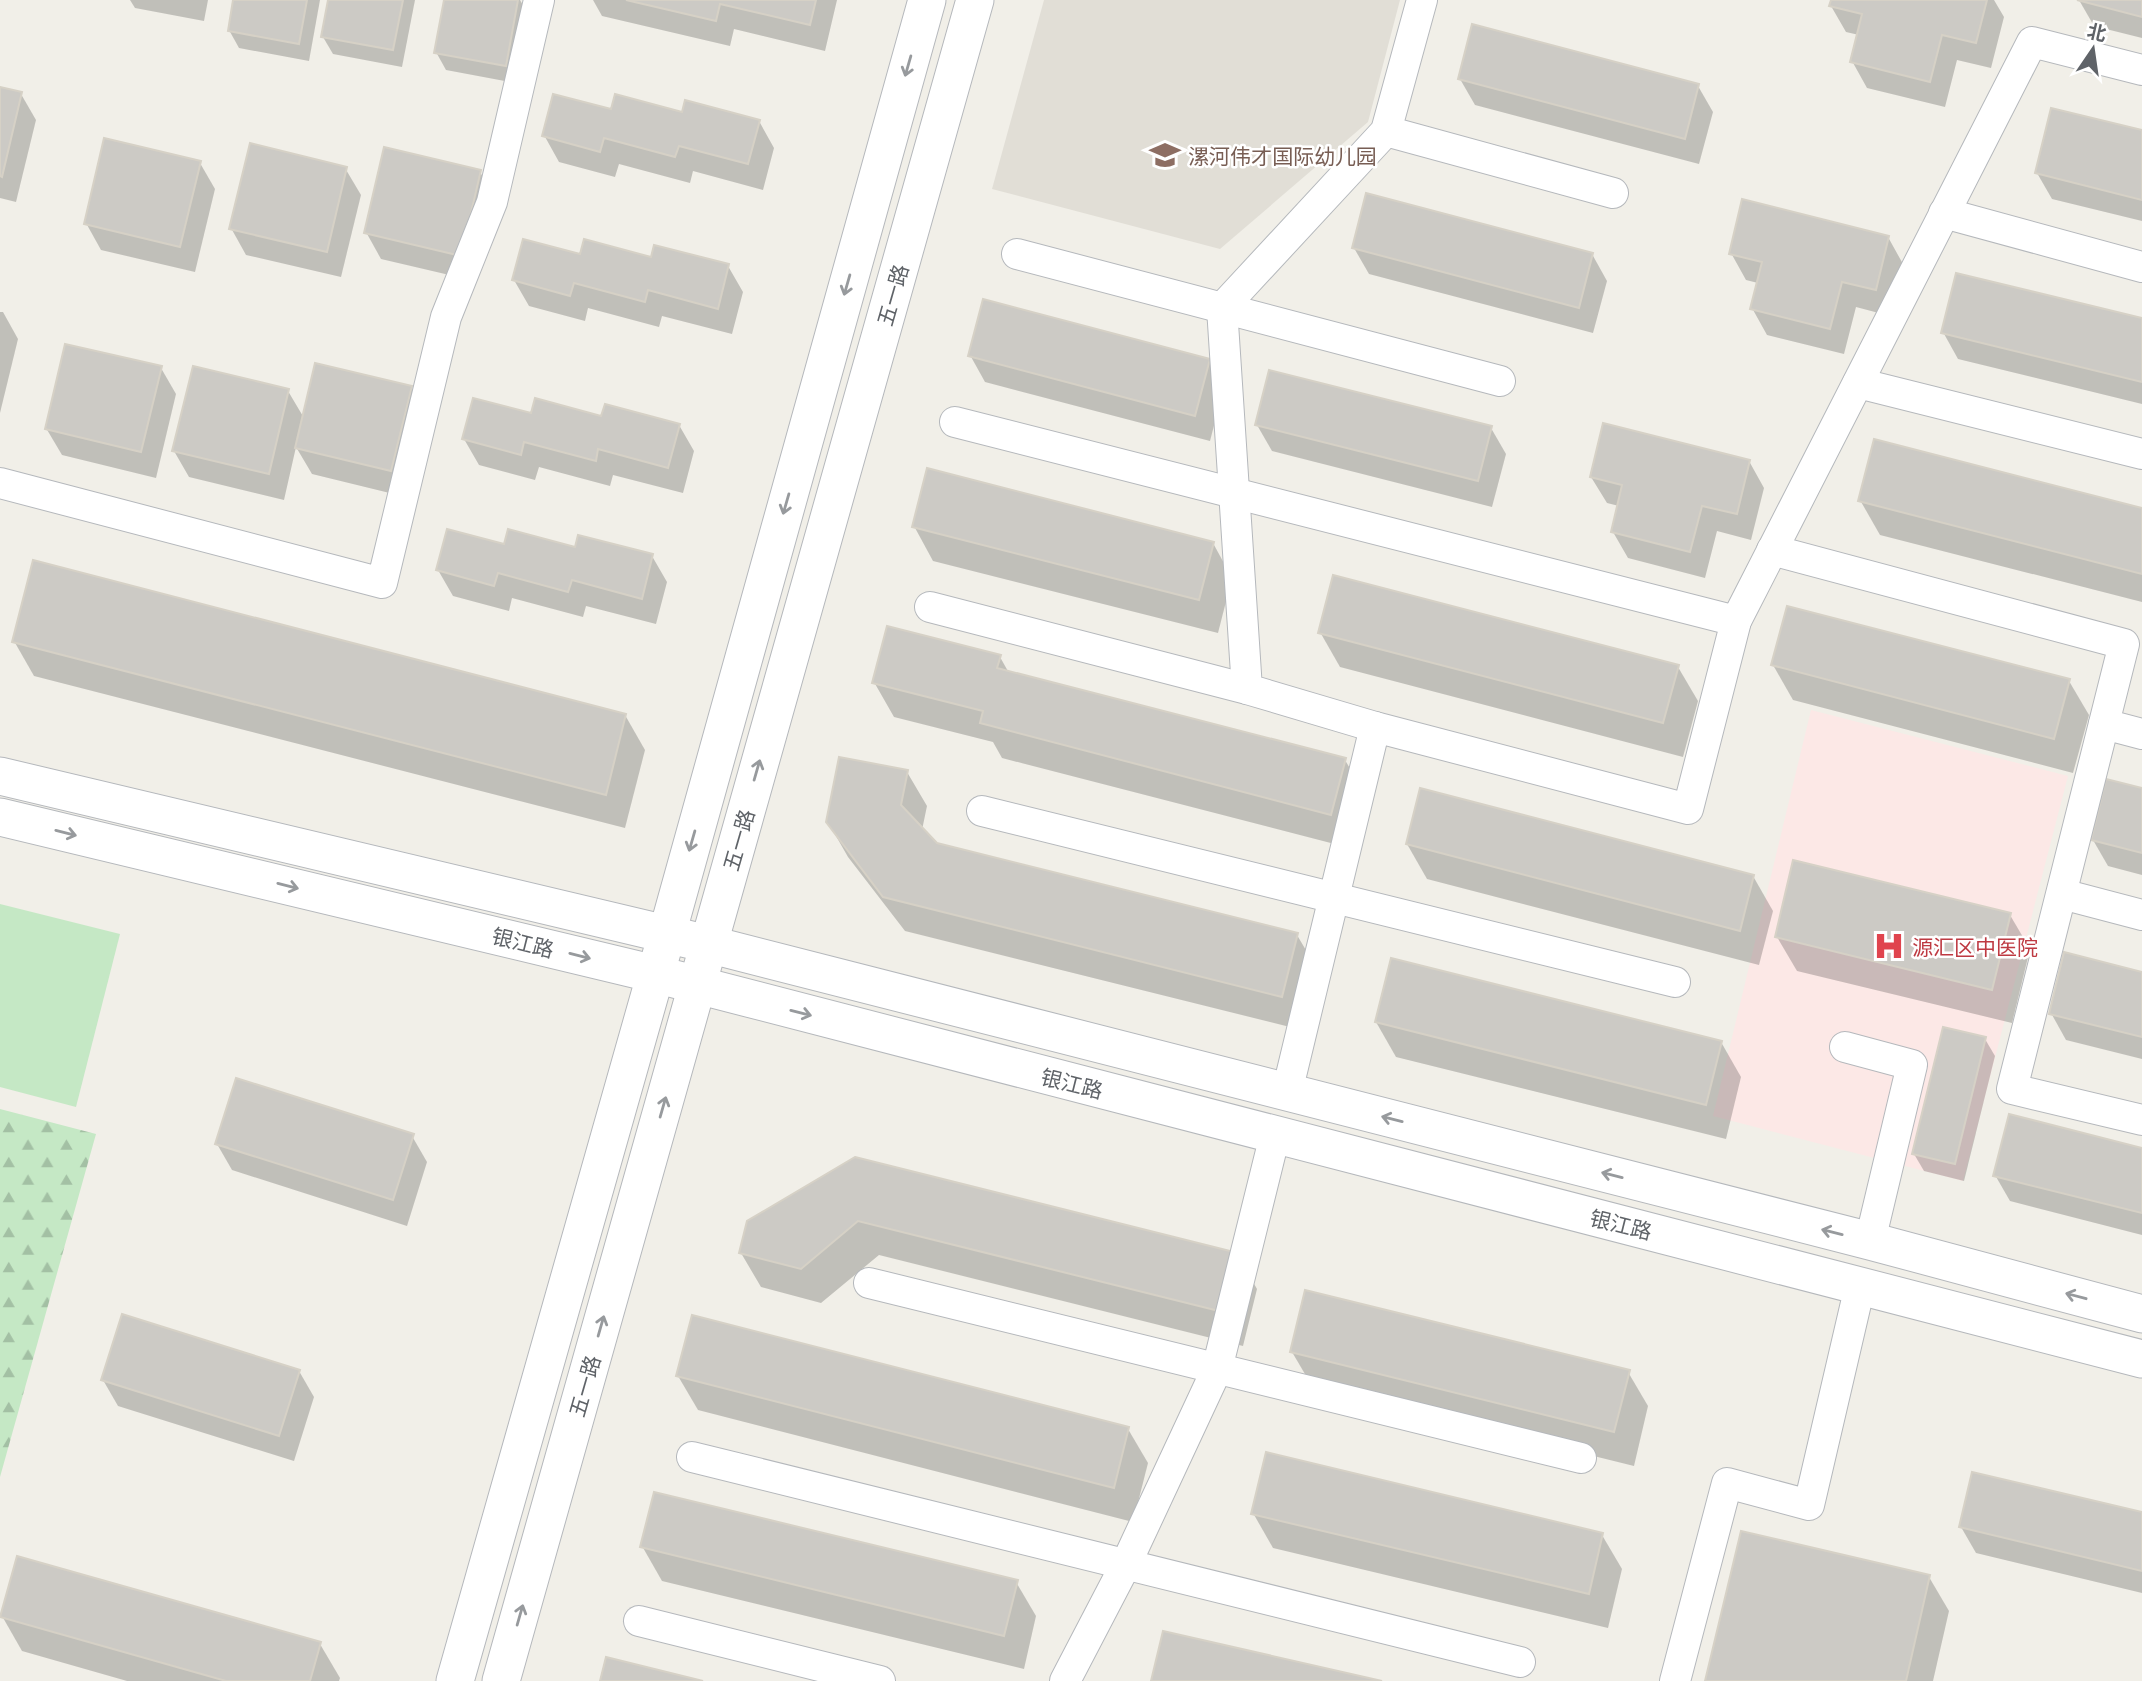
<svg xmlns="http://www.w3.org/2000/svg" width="2142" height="1681" font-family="Lato,'Noto Sans SC',sans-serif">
	<defs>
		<pattern id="forest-firs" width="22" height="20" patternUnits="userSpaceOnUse" patternTransform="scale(1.75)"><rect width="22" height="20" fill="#c5e8c5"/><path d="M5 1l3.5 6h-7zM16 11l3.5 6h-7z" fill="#a3c0a4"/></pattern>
	</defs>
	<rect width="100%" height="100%" fill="#f1efe8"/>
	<polygon fill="#e1ded6" points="1044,0 1400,0 1368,122 1220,249 992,189"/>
	<polygon fill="#fce8e6" points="1811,710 2068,776 1963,1181 1713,1116"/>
	<polygon fill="url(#forest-firs)" points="0,1109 96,1134 0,1477"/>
	<polygon fill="#c5e8c5" points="0,904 120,934 76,1107 0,1087"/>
	<g fill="#0003">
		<polygon points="130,0 208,0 204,21 135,8"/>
		<polygon points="235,0 320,0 309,61 239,48 229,30"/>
		<polygon points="330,0 415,0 402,67 333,54 323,37"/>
		<polygon points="446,0 520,0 528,14 515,83 446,70 436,52"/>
		<polygon points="593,0 837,0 825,51 734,29 730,46 602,16"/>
		<polygon points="1833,0 1994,0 2004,17 1991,68 1957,60 1945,107 1867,88 1852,61 1859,35 1846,32 1831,6"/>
		<polygon points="2079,0 2142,0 2142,38 2094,26"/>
		<polygon points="1460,79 1698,86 1713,112 1699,164 1475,105"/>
		<polygon points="0,88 21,94 36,120 16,202 0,198"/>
		<polygon points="612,111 683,114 759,121 774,148 763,190 693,171 690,183 619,164 615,177 559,162 544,135"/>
		<polygon points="2142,132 2142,221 2052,199 2037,173"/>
		<polygon points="200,163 215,189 195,272 101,250 86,223"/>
		<polygon points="345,168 361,195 341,277 246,255 231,228"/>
		<polygon points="480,172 495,198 475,281 381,259 366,232"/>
		<polygon points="1888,237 1903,264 1890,316 1856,307 1844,354 1767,335 1752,308 1758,283 1746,280 1731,253"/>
		<polygon points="1354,248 1592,254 1607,281 1593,333 1369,274"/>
		<polygon points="582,256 728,266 743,292 732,334 662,316 659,327 588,308 585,321 529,306 514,280"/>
		<polygon points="0,312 3,312 18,339 0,413"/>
		<polygon points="2142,320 2142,404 1958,359 1943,332"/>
		<polygon points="970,355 1209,361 1224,387 1210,441 985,382"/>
		<polygon points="161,368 176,394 156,478 62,455 46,428"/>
		<polygon points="411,388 426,414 406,497 312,474 296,447 284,500 189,477 174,451 288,391 304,418"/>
		<polygon points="532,415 603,418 679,425 694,451 683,493 613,475 610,486 539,467 535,480 479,465 464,439"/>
		<polygon points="1257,425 1491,428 1506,454 1492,507 1272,451"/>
		<polygon points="1749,461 1764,488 1751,540 1717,531 1705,578 1628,558 1613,532 1619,506 1607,503 1591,477"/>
		<polygon points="1860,500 2142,510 2142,602 1880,535"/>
		<polygon points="914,526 1213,543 1232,578 1218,633 933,561"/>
		<polygon points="505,546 576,549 652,556 667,582 656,624 586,606 583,617 512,598 509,611 453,596 438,570"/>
		<polygon points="1320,632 1678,667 1698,701 1683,757 1340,667"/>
		<polygon points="14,641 625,715 645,750 625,828 34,676"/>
		<polygon points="1000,657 1009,673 1345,760 1365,794 1350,848 1002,758 993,742 894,717 874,682"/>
		<polygon points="1773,665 2069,681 2089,715 2073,773 1793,700"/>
		<polygon points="907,772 927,806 922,830 936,845 1297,935 1317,969 1302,1030 905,931 848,857 828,822"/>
		<polygon points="2142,790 2142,875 2108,866 2093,840"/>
		<polygon points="1407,844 1753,876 1773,911 1759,965 1427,879"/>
		<polygon points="2010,915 2030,949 2012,1023 1797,971 1777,937"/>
		<polygon points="2142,974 2142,1059 2066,1040 2051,1013"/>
		<polygon points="1376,1022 1721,1042 1741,1077 1726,1139 1396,1057"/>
		<polygon points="1985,1039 1995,1056 1964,1181 1924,1171 1914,1154"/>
		<polygon points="412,1136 427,1162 407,1226 232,1170 217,1144"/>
		<polygon points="2142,1150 2142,1235 2010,1201 1995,1175"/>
		<polygon points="855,1159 1237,1254 1257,1289 1243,1346 879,1255 821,1303 761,1287 741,1253"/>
		<polygon points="1292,1352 1628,1372 1648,1406 1634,1466 1312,1386"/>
		<polygon points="299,1371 314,1397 294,1461 118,1406 103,1380"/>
		<polygon points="678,1376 1128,1429 1148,1463 1133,1522 698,1410"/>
		<polygon points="1253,1513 1602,1535 1622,1569 1608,1628 1273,1548"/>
		<polygon points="2142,1514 2142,1593 1976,1553 1961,1527"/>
		<polygon points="642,1546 1016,1582 1036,1616 1024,1669 662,1581"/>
		<polygon points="1929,1577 1949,1611 1933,1681 1707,1681"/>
		<polygon points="2,1616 320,1644 340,1678 339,1681 127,1681 22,1651"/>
	</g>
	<g fill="#cccac5" stroke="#d6d1c6" stroke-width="2">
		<polygon points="233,0 307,0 299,44 228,31"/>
		<polygon points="328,0 403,0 393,50 321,37"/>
		<polygon points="444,0 518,0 506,66 434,53"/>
		<polygon points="626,0 816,0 810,25 720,4 716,21"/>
		<polygon points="1831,0 1987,0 1976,43 1942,35 1930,82 1850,62 1862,14 1829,6"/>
		<polygon points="2077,0 2142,0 2142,17"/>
		<polygon points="1472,24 1699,84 1685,139 1458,79"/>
		<polygon points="0,87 22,92 2,177 0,176"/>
		<polygon points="553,94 611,109 615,94 682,112 685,100 760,120 748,164 679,146 675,157 604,138 600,152 542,136"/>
		<polygon points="2051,108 2142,130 2142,200 2035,173"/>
		<polygon points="104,138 201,161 180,247 84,224"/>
		<polygon points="250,143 347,167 327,252 229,229"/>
		<polygon points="384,147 481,170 461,256 364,233"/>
		<polygon points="1366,193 1593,253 1579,308 1352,248"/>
		<polygon points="1742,199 1889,236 1876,290 1842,282 1830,329 1750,309 1762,262 1729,254"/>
		<polygon points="523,239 580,254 584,239 651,257 654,245 729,264 718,309 648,290 645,302 574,283 570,296 512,280"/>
		<polygon points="1956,273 2142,318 2142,382 1941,333"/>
		<polygon points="983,299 1210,359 1195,416 968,356"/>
		<polygon points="65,344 162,366 141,452 45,429"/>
		<polygon points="315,363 412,386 391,471 295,448"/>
		<polygon points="193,366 289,389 269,474 172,451"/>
		<polygon points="1269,370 1492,426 1478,481 1255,425"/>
		<polygon points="473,398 531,413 535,398 601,416 605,404 680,424 668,468 598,449 596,461 524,442 521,455 462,439"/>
		<polygon points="1603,423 1750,460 1737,514 1702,506 1690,552 1611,532 1622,485 1590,477"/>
		<polygon points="1874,439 2142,508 2142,574 1858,501"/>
		<polygon points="927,468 1214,542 1199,600 912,527"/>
		<polygon points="447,529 504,544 508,529 575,547 578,535 653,554 642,599 572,580 568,592 498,573 494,586 436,570"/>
		<polygon points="33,560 626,714 606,795 12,642"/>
		<polygon points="1333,575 1679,665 1663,723 1318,633"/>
		<polygon points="1787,606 2070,679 2054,739 1771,665"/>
		<polygon points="887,626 1001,655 997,668 1346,758 1331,815 980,723 983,711 872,683"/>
		<polygon points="839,757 908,770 901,805 937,843 1298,933 1282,997 883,897 826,822"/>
		<polygon points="2106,779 2142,788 2142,853 2091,840"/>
		<polygon points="1420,788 1754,875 1740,931 1406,844"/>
		<polygon points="1793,860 2011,913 1992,990 1775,937"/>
		<polygon points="2064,952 2142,972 2142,1037 2049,1014"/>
		<polygon points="1391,958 1722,1041 1706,1105 1375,1022"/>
		<polygon points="1943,1027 1986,1037 1955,1164 1912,1154"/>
		<polygon points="236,1078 414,1134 393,1200 215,1144"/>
		<polygon points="2009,1114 2142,1148 2142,1213 1993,1176"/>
		<polygon points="855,1157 1238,1253 1223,1312 858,1221 801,1269 739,1253 747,1221"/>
		<polygon points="1305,1290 1630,1370 1614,1432 1290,1352"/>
		<polygon points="122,1314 300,1370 279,1436 101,1380"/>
		<polygon points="692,1315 1129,1427 1114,1488 676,1376"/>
		<polygon points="1266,1452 1603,1533 1589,1594 1251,1514"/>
		<polygon points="1972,1472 2142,1512 2142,1571 1959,1527"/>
		<polygon points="654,1492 1018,1580 1004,1636 640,1547"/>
		<polygon points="1741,1531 1930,1575 1906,1681 1705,1681"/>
		<polygon points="17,1556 321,1642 310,1681 226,1681 0,1617"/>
		<polygon points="1163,1631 1382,1681 1151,1681"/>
		<polygon points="606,1657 703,1681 600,1681"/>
	</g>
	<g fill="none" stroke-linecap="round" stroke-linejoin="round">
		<g stroke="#b5b8bc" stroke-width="32">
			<g id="minor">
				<polyline points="1386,131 1613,193"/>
				<polyline points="1944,213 2142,267"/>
				<polyline points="1017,254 1500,381"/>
				<polyline points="1858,383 2142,454"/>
				<polyline points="955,422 1736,621"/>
				<polyline points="0,483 382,583 446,317 492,202 539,0"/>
				<polyline points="1772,550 2124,644 2012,1089 2142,1120"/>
				<polyline points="930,607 1247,689"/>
				<polyline points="2104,724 2142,734"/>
				<polyline points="1375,727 1688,809 1736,621 2032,42 2142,70"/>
				<polyline points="982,811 1675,982"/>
				<polyline points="2062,894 2142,915"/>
				<polyline points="1845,1047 1912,1065 1870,1241"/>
				<polyline points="1287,1092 1375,727 1247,689 1222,308 1386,131 1422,0"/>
				<polyline points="869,1283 1581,1458"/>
				<polyline points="692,1457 1520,1662"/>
				<polyline points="639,1621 880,1681"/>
				<polyline points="1065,1681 1126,1564 1217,1369 1275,1135"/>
				<polyline points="1675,1681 1727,1483 1809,1505 1860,1286"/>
			</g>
		</g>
		<g stroke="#b5b8bc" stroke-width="39">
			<g id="tertiary">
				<polyline points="0,776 708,944 1870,1241 2142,1314"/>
				<polyline points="0,817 655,974 2142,1359"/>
				<polyline points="455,1681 667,934 927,0"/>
				<polyline points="501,1681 975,0"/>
			</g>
		</g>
		<use href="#minor" stroke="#fff" stroke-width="30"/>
		<use href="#tertiary" stroke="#fff" stroke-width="37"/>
	</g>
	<defs><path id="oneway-shaft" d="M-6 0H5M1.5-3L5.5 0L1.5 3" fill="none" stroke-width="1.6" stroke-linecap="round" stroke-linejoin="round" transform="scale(1.75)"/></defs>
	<g stroke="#979a9d">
		<use href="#oneway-shaft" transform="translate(908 66) rotate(106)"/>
		<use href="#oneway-shaft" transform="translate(847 285) rotate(106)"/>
		<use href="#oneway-shaft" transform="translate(786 504) rotate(106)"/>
		<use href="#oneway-shaft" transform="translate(757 770) rotate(-74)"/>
		<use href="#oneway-shaft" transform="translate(66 833) rotate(14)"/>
		<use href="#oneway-shaft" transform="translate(692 841) rotate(106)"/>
		<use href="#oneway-shaft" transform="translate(288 886) rotate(14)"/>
		<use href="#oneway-shaft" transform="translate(580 956) rotate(14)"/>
		<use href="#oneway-shaft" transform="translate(801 1013) rotate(14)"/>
		<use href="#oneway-shaft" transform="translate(663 1107) rotate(-74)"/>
		<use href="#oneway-shaft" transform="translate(1392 1119) rotate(-166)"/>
		<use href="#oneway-shaft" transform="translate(1612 1175) rotate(-166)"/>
		<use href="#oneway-shaft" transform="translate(1832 1232) rotate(-166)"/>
		<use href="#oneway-shaft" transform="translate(2076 1296) rotate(-165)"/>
		<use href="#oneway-shaft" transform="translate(601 1326) rotate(-74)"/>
		<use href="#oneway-shaft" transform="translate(520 1615) rotate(-74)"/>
	</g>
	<defs>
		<g id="school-bare" transform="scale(2.415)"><path d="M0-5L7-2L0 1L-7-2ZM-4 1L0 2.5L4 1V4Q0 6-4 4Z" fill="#8d6e63" stroke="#fff" stroke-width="2.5" paint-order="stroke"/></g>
		<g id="hospital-bare" transform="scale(2.415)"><path d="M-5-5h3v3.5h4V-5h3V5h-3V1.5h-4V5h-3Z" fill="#e0444e" stroke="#fff" stroke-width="2.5" paint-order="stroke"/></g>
	</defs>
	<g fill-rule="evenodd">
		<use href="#school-bare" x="1165" y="155"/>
		<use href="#hospital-bare" x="1889" y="946"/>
	</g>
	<g text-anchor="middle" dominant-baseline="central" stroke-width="5" stroke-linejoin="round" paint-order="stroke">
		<g font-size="21" fill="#785e54" stroke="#fff" text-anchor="start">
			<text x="1188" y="155">漯河伟才国际幼儿园</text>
		</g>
		<g font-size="21" fill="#5f6368" stroke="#fff">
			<text transform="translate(892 295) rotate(-74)">五一路</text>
			<text transform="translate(738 840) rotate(-74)">五一路</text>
			<text transform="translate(523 942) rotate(14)">银江路</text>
			<text transform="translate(1072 1083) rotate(14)">银江路</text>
			<text transform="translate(1621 1224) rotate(14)">银江路</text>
			<text transform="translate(584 1386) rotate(-74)">五一路</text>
		</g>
		<g font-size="21" fill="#be3a42" stroke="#fff" text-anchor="start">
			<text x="1912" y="946">源汇区中医院</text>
		</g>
	</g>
	<g transform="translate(2093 49) rotate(13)" stroke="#ffffff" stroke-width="5" paint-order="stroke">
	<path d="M0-5L12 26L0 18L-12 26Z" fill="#5f6368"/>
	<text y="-10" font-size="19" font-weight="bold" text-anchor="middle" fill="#5f6368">北</text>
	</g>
</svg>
